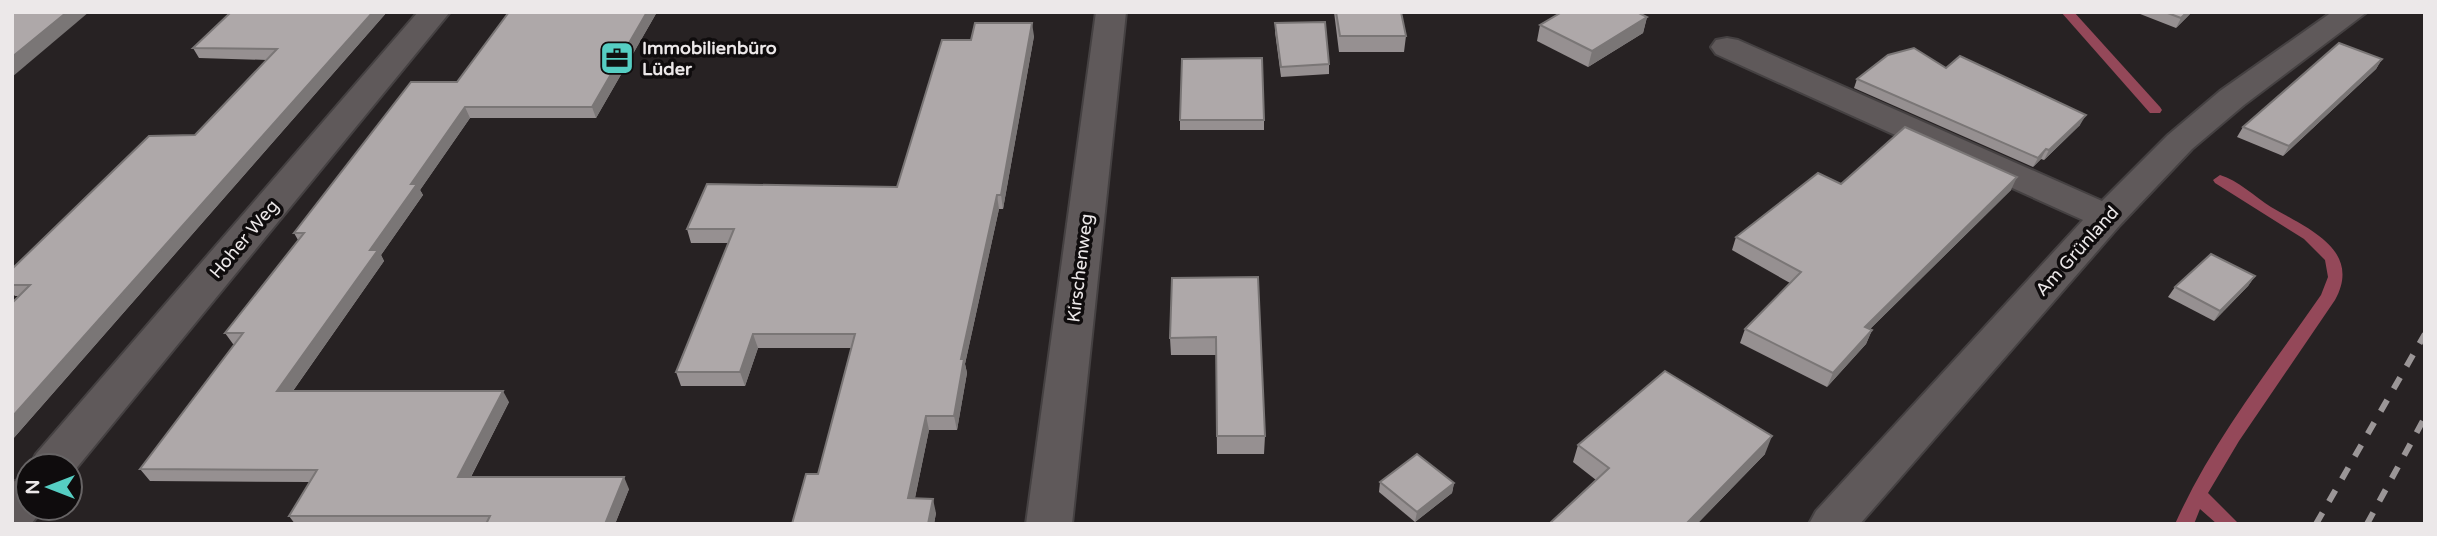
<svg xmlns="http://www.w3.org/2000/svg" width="2437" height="536" font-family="'Varela Round',sans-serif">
	<rect width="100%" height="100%" fill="#272223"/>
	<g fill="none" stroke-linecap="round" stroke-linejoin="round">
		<g fill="#944859" fill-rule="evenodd">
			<polygon points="2061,12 2074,12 2160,107 2162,110 2160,113 2150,113"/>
			<path d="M2220,175C2238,180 2255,197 2271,207C2306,228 2363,249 2335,300L2239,441L2208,493L2239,524H2217L2200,509L2194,524H2175C2212,441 2270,369 2321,295L2328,277L2325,260L2304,239L2215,183L2213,180Z"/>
		</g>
		<g stroke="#454142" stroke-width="4">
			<g id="minor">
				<polygon points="418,12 450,12 70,476 70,466 30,466 36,454"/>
				<polygon points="1096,12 1126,12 1072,524 1026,524"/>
				<polygon points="2332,12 2367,12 2244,105 2192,149 2120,225 1860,524 1809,524 1816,511 2083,220 1716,54 1711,47 1716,40 1727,38 1738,40 2102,201 2168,135 2220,91"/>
				<polygon points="28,477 28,508 44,508 31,524 12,524 12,482"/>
			</g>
		</g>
		<use href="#minor" fill="#5f595a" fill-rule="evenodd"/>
		<g stroke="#9b9697" stroke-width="6" stroke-dasharray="13 13" stroke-linecap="butt">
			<polyline points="2316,524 2425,334"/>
			<polyline points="2367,524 2425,417"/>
		</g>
	</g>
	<g fill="#969091">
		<polygon points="231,12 387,12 12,440 12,303 19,296 15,296 12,293 12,269 195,135 267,60 199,58 193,48"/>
		<polygon points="657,12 596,118 470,118 420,190 423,195 381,255 384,261 293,391 509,402 471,477 629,489 615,524 295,524 289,516 310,482 150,481 140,469 235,344 233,344 225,333 298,240 294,233 457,82"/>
		<polygon points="1334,12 1401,12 1406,36 1404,52 1339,52"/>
		<polygon points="2135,12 2192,12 2176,28"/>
		<polygon points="1647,17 1643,33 1588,67 1537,41 1540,25"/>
		<polygon points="1275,23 1329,64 1329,74 1281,77 1275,32"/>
		<polygon points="1034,36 1003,209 999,209 965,364 967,373 957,430 929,430 915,498 936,513 934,524 792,524 818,474 851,348 758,348 745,386 681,386 676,372 729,243 691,243 687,229 897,187 971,40"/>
		<polygon points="2382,59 2376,69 2283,156 2237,137 2243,127"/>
		<polygon points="1946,68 2080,125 2044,160 2041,159 2033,167 1854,88 1857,79"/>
		<rect x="1180" y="120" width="84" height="10"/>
		<polygon points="1841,184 2011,190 1870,329 1872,330 1866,344 1827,387 1740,343 1745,329 1790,283 1732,250 1736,237"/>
		<polygon points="2255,276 2248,286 2214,321 2168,297 2175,287"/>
		<polygon points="1258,277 1265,436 1264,454 1217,454 1216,355 1171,355 1170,338"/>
		<polygon points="1578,445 1765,454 1697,524 1549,524 1596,480 1573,462"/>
		<polygon points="1380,482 1454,483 1452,493 1415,522 1379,492"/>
	</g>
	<g fill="#7a7676">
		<polygon points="67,12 89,12 12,77 12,57"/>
		<polygon points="373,12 387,12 12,440 12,417"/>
		<polygon points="647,12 657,12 596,118 592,107"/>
		<polygon points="2187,12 2192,12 2176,28 2181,18"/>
		<polygon points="1647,17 1643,33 1588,67 1592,51"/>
		<polygon points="1032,23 1034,36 1003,209 1001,195"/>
		<polygon points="2382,59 2376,69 2283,156 2289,146"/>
		<polygon points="465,107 470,118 420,190 423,195 381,255 384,261 285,402 277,391 370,250 411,184"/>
		<polygon points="2086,115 2080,125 2044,160 2049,150"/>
		<polygon points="2046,149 2041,159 2033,167 2038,158"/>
		<polygon points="2017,177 2011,190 1859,340 1865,327"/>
		<polygon points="997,195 999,209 965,364 967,373 957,430 954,416 961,359"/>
		<polygon points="2255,276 2248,286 2214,321 2220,311"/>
		<polygon points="1872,330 1866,344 1827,387 1833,373"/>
		<polygon points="753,334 758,348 745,386 740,372"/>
		<polygon points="503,391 509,402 465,488 458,477"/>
		<polygon points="926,416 929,430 912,512 908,498"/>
		<polygon points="1772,436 1765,454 1697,524 1686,524"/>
		<polygon points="624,477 629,489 615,524 605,524"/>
		<polygon points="1454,483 1452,493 1415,522 1417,512"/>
		<polygon points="933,499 936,513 934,524 928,524"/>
	</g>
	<g fill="#aea8a9" stroke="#7a7676" stroke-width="2">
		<polygon points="12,12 67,12 12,57"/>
		<polygon points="231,12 373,12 12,417 12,303 30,285 12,285 12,269 149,136 195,135 277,49 193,48"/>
		<polygon points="509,12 647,12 592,107 465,107 411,184 417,184 370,250 378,250 277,391 503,391 458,477 624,477 605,524 486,524 490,516 289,516 317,470 140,469 243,333 225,333 304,233 294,233 411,82 457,82"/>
		<polygon points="1336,12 1401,12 1406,36 1340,36"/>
		<polygon points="1562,12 1637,12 1647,17 1592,51 1540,25"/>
		<polygon points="2165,12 2187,12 2181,18"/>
		<polygon points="1325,22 1329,64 1281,67 1275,23"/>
		<polygon points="975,23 1032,23 1001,195 997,195 961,359 964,359 954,416 926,416 908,498 933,499 928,524 792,524 806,474 818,474 855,334 753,334 740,372 676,372 734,229 687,229 707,184 897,187 942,40 971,40"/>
		<polygon points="2339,43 2382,59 2289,146 2243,127"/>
		<polygon points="1914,48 1946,68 1960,56 2086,115 2049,150 2046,149 2038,158 1857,79 1888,55"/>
		<polygon points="1262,58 1264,120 1180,120 1182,59"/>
		<polygon points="1905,127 2017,177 1865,327 1872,330 1833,373 1745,329 1801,272 1736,237 1818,173 1841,184"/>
		<polygon points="2211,254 2255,276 2220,311 2175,287"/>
		<polygon points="1258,277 1265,436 1217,436 1216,337 1170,338 1172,278"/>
		<polygon points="1665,371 1772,436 1686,524 1549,524 1609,468 1578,445"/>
		<polygon points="1417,454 1454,483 1417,512 1380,482"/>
	</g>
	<defs>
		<g id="office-square" transform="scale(1.75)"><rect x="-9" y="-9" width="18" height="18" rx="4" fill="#56cec3" stroke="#0f0c0d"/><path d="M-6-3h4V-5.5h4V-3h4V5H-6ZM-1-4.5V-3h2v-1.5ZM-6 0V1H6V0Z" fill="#111"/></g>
	</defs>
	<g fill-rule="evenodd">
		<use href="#office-square" x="617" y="58"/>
	</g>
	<g text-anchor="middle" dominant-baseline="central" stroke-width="7" stroke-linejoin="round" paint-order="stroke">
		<g font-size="18" font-weight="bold" fill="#ece8e9" stroke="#0f0c0d" text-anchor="start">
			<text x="642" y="48">Immobilienbüro<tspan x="642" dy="21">Lüder</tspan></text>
		</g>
		<g font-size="18" fill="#ece8e9" stroke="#0f0c0d">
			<text transform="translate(244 239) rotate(-50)">Hoher Weg</text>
			<text transform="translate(2077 251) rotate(-48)">Am Grünland</text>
			<text transform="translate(1080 268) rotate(-83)">Kirschenweg</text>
		</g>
	</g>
	<rect width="2437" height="536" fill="none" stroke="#ece8e9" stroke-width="28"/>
	<g transform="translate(49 487) rotate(270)"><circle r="33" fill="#0f0c0d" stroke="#676465" stroke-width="2"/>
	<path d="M0-5L12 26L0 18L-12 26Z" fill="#56cec3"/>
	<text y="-10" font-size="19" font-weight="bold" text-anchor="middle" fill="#ece8e9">N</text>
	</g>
</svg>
